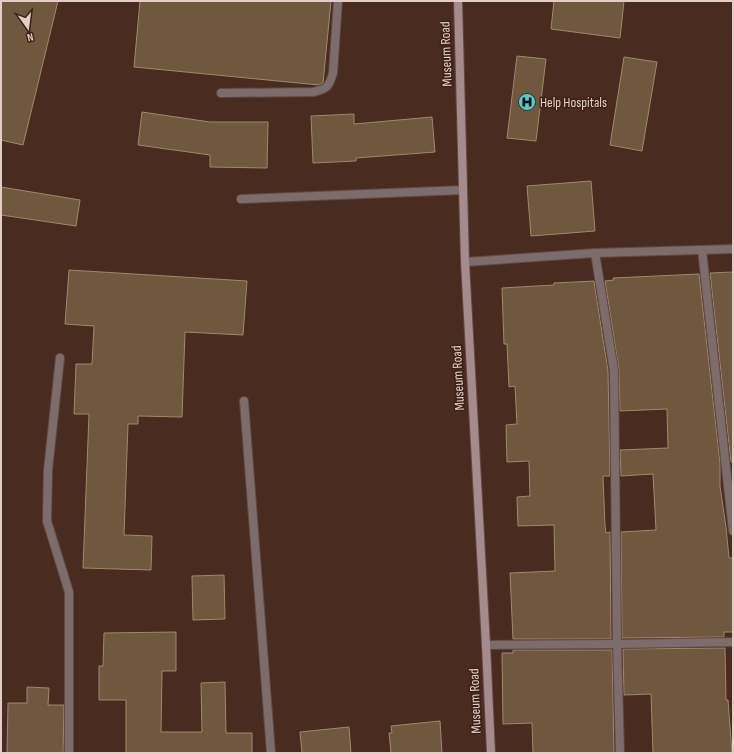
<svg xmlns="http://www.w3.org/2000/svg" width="734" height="754" font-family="'Sofia Sans Condensed',sans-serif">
	<rect width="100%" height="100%" fill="#492b20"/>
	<g fill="#6f583d" stroke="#a1896d">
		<polygon points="1,1 58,1 23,145 1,140"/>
		<polygon points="140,1 331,1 323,83 319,85 134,67"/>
		<polygon points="554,1 624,1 620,38 551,29"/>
		<polygon points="517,56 546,59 536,141 507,138"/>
		<polygon points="624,57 657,62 642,151 610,145"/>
		<polygon points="142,112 210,122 268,122 267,168 210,167 210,155 138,145"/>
		<polygon points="354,114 354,124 432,117 435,152 356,158 356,161 313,163 311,116"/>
		<polygon points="591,181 595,231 531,236 527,186"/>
		<polygon points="1,187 80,200 76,226 1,215"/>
		<polygon points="69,270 247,281 243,335 185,332 182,417 138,416 138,424 128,424 124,535 152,536 151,570 83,568 89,414 74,414 76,364 92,364 94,326 65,324"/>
		<polygon points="733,272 733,462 731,462 710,273"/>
		<polygon points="699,274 720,463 720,486 726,527 729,558 733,558 733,632 724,632 724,637 622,638 621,532 656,530 653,474 621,476 620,450 668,448 667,409 620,411 619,370 605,281 614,280 613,278"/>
		<polygon points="594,281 608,371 610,476 603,476 605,526 606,533 610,532 611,639 513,639 510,573 555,571 554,525 518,526 517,497 530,496 529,461 507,462 506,425 517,424 515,386 509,387 507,344 504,344 502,288 554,285 554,283"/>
		<polygon points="224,575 225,619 193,620 192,576"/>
		<polygon points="176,632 176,671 162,671 161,732 202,732 201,683 225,682 226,733 252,733 252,753 126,753 126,700 99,700 99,666 103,666 104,633"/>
		<polygon points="725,648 726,700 728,700 732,753 653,753 651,694 624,695 623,649"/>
		<polygon points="513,650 612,650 614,753 533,753 532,723 503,724 502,653 513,653"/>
		<polygon points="27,687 49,688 48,705 64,705 63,753 7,753 8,703 27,703"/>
		<polygon points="440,721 442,753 391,753 389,733 392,733 391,726"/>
		<polygon points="349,727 351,753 302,753 300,732"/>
	</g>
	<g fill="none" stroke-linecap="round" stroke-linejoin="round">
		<g stroke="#65483e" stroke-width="10">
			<g id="lane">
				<path d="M221,93L313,92C327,89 329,87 333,73L338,1"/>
				<polyline points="241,199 463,190"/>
				<polyline points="60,358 48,470 47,521 69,592 69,753"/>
			</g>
		</g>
		<g stroke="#65483e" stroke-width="10">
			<g id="street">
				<polyline points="702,250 733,531"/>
				<polyline points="595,253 614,371 617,644 620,753"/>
				<polyline points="465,262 595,253 733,249"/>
				<polyline points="244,401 271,753"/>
				<polyline points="486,645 617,644 733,642"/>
			</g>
		</g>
		<g stroke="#65483e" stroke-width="10">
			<polyline id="secondary" points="458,1 465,262 486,645 491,753"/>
		</g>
		<use href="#lane" stroke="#7d6c6e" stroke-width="8"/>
		<use href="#street" stroke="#7d6c6e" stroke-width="8"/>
		<use href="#secondary" stroke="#a68b8e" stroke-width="8"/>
	</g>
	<defs>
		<g id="hospital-disc" transform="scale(0.9)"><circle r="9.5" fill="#52cdcd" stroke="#3e2116"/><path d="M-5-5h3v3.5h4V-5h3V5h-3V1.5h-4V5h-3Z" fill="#111"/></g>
	</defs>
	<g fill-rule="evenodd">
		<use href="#hospital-disc" x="527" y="102"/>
	</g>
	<g text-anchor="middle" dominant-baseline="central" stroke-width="3" stroke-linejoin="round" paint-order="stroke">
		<g font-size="14" fill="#e2cec6" stroke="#3e2116">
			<text transform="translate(446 54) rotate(-92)">Museum Road</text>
			<text transform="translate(458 378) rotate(-93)">Museum Road</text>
			<text transform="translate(475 701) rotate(-92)">Museum Road</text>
		</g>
		<g font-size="14" fill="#e2cec6" stroke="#3e2116" text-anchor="start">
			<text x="540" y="102">Help Hospitals</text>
		</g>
	</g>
	<rect width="734" height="754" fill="none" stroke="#e2cec6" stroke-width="4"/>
	<g transform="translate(28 28) rotate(166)" stroke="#3e2116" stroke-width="3" paint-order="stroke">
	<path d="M0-3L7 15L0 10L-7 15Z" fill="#e2cec6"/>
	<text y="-6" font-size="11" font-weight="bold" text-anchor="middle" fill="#e2cec6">N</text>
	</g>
</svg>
